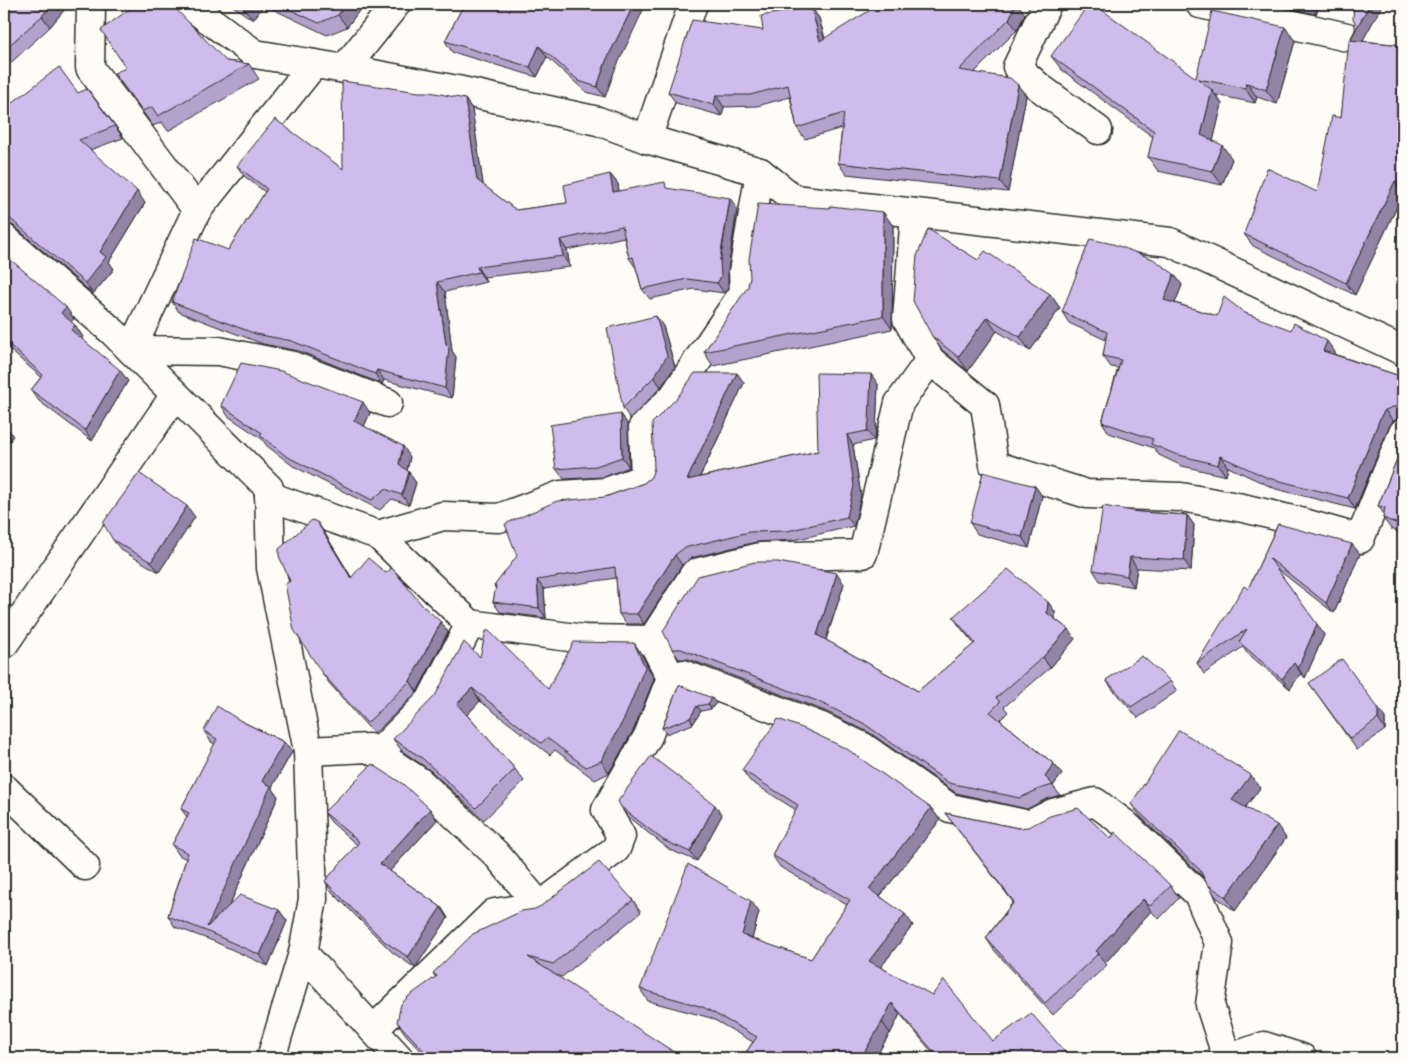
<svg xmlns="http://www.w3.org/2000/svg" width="1407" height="1062" font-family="Sriracha,sans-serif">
	<rect width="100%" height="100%" fill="#fdfcf7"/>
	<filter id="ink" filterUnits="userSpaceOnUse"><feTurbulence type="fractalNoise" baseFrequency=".02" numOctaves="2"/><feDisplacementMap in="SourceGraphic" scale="10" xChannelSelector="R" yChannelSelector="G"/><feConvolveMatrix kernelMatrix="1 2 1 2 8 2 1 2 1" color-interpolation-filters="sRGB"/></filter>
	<g filter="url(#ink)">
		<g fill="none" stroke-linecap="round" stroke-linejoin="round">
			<g stroke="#2b2b2b" stroke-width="31">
				<g id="street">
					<polyline points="91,4 90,68 197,210 131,350 219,351 293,366 388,403"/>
					<polyline points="188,4 255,54 357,71 457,90 598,121 647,139 760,172 794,199 1170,242 1403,351"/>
					<polyline points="1047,4 1017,67 1039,87 1098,130"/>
					<polyline points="1200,4 1347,37"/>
					<polyline points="344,69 396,4"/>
					<polyline points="647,139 693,4"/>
					<polyline points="197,210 314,64"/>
					<polyline points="4,238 113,332 269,488 271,568 308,751 313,899 303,953 271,1058"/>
					<polyline points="930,360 985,405 994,465 1087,494 1181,497 1243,508 1293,520 1360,539 1403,433"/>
					<polyline points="269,496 378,535 443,516 499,518 561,495 607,492 645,478 643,427 673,397 744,292 743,272 760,172"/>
					<polyline points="652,640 695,573 760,557 863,554 899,403 930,360 907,319 915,213"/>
					<polyline points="4,644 175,395"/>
					<polyline points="671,678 683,674 819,726 863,747 950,808 1029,825 1053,813 1095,802 1125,824 1198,894 1219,943 1210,1005 1227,1058"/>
					<polyline points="308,751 369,748 420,782 496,854 540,906"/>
					<polyline points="378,753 430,701 470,624"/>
					<polyline points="4,788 85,866"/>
					<polyline points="303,953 399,1058"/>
					<polyline points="373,1030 494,913 540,906 616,849 621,836 606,810 648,736 671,678 652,640 584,639 470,624 378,535"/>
					<polyline points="1230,1058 1264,1046 1302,1058"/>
				</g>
			</g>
			<use href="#street" stroke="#fdfcf7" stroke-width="28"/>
		</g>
		<g fill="#b3a2cb" stroke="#2b2b2b">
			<polygon points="4,4 69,4 50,27 4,69"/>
			<polygon points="230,4 364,4 347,27 327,35 264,5 253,20"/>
			<polygon points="464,4 614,72 605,97 586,92 547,57 537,77 452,52 445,41"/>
			<polygon points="1270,4 1320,4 1316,14"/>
			<polygon points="1383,4 1362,41 1403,45 1403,194 1355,295 1253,246 1244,234 1317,192 1341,118 1352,40"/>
			<polygon points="811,7 819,18 825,38 1025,14 1017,30 975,72 1026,96 1008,192 846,174 838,163 842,128 805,139 797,128 790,97 757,106 724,107 722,116 676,103 668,92 763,30"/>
			<polygon points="1295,41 1277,104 1257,97 1255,103 1216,95 1222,104 1213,141 1232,159 1222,185 1158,171 1148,157 1153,137 1062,70 1051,56 1196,78"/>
			<polygon points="226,61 249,64 259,79 168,131 162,122 153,126 114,73"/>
			<polygon points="78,93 115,126 123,138 90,150 145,203 109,262 114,269 93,294 14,226 6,223 4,223 4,109"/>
			<polygon points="465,99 472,109 483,185 516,210 567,203 610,174 618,184 619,191 669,189 737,209 728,270 728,288 724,293 694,289 650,299 642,289 636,268 629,258 624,237 567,250 570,267 484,277 486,282 445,292 452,351 456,357 452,398 384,380 382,384 299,351 263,344 179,312 172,302 228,250 265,192 244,176 237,166 343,169"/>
			<polygon points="883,212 893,226 892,329 713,366 704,352 749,286 748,285"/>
			<polygon points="4,254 74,319 71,322 75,325 83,337 81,338 128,381 92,441 39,401 31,390 41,377 4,345"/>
			<polygon points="978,260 1050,294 1060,308 1030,351 997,331 968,371 942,350 932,336"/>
			<polygon points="1174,274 1182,285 1175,303 1217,316 1245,313 1335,352 1334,354 1403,377 1403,418 1400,418 1393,421 1389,427 1355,509 1276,489 1228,467 1226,476 1182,466 1159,455 1154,448 1109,433 1102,422 1118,368 1111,367 1103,356 1106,340 1069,323 1062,312"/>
			<polygon points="663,326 675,367 661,387 630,419 623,408"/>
			<polygon points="737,373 744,383 700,477 818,451 878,384 876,431 874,440 853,445 861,496 854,526 794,540 756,542 691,558 682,565 644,624 626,624 619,614 616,578 544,589 546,618 500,612 493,602 496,589 494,586 605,497 644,483 651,477"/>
			<polygon points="221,405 370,413 364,426 410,457 407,471 416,483 409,505 392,499 380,510 293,466 267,446 262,439 228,416"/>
			<polygon points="621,414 628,425 629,467 604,477 564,479 556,469"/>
			<polygon points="1403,444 1403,534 1391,529 1383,518 1384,514 1378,506"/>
			<polygon points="1035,486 1042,496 1029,548 977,534 970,523"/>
			<polygon points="1139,512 1187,515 1194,525 1191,571 1137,568 1134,587 1100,581 1093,570"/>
			<polygon points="195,517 159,572 121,550 113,540"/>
			<polygon points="317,522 324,532 351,577 421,604 448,632 417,692 374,734 329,683 322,673 290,581"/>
			<polygon points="1278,524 1360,554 1334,613 1277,569 1324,635 1305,678 1301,673 1290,689 1246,652 1243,647 1204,674 1197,663 1248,589"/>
			<polygon points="844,584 826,640 918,691 974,644 960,627 953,617 1048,602 1055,612 1055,619 1068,629 1075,639 1050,668 1004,707 1008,712 1000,720 1054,764 1062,774 1053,786 1060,795 1046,799 1027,809 956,793 870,733 825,711 689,659 679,659 672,649"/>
			<polygon points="634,643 642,655 654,679 634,729 609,773 595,780 555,750 550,755 480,701 467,715 515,769 524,781 484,820 431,771 402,751 393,739 480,657 548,689"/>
			<polygon points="1106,680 1170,681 1177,691 1138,718 1113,690"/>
			<polygon points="1309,683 1385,718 1385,730 1357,750"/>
			<polygon points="679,685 716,703 711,709 701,711 693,724 666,734 662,728"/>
			<polygon points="241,721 284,742 292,752 272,787 278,797 229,906 279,910 287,921 268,966 213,941 175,927 168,916 186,859 179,855 172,845 187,817 181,809 215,744 211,742 204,731"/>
			<polygon points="742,770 931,808 940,820 880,896 913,925 881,967 993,1041 1065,1052 1069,1058 937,1058 900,1014 890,1034 890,1033 875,1058 742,1058 753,1042 711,1018 648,1001 640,989 759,912 752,939 811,959 847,905 780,867 772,855 796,810 750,781"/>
			<polygon points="1260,788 1246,807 1286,838 1235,911 1216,897 1204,878 1141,817 1131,804"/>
			<polygon points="621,807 722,815 697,861 670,850 628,817"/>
			<polygon points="430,809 437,820 390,871 441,907 448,918 415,968 392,952 332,892 325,881 357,845 331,822 324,812"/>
			<polygon points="945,813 1018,828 1111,839 1171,886 1179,898 1159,919 1151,911 1105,963 1107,965 1053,1015 994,950 986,938 1013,902"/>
			<polygon points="633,900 641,912 562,977 555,975 678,1058 428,1058 406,1035 397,1022 436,978 433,973"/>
		</g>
		<g fill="#9284a5" stroke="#2b2b2b">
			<polygon points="52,4 69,4 50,27 42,16"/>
			<polygon points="247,4 263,4 264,5 253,20 244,8"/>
			<polygon points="346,4 364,4 347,27 338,15"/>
			<polygon points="634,4 646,4 614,72 605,97 597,87 606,61"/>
			<polygon points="1016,4 1018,4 1025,14 1017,30 1009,19"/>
			<polygon points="1309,4 1320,4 1316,14"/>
			<polygon points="1370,4 1383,4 1358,49 1351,38"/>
			<polygon points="811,7 819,18 828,52 820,41"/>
			<polygon points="1285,27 1295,41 1277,104 1266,90"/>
			<polygon points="539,46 547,57 537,77 530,67"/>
			<polygon points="1247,83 1257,97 1255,103 1245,88"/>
			<polygon points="1018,85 1026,96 1008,192 1000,181"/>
			<polygon points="1212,90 1222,104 1211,150 1201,135"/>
			<polygon points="716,95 724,107 722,116 714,105"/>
			<polygon points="465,99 472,109 484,190 477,180"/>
			<polygon points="1222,145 1232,159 1222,185 1212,171"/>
			<polygon points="610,174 618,184 620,202 613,192"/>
			<polygon points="1395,181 1403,194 1355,295 1346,283"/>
			<polygon points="137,191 145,203 109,262 114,269 93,294 85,283 100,252"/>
			<polygon points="730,198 737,209 728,270 728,288 724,293 717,283"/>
			<polygon points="883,212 893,226 892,329 883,316"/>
			<polygon points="560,240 567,250 570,267 563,256"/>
			<polygon points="477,267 484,277 486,282 479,272"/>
			<polygon points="1174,274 1182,285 1172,311 1164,300"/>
			<polygon points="437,282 445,292 452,351 456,357 452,398 445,388 446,344"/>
			<polygon points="1050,294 1060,308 1030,351 1020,337"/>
			<polygon points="66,307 74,319 69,324 61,313"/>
			<polygon points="656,316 663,326 675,367 661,387 654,377"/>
			<polygon points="987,317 997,331 968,371 958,357"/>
			<polygon points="75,325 83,337 79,342 71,330"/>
			<polygon points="1327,341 1335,352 1331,362 1323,351"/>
			<polygon points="120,370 128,381 92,441 85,430"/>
			<polygon points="377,370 384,380 382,384 375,374"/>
			<polygon points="737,373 744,383 694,489 687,480"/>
			<polygon points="871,374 878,384 876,431 874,440 867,431"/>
			<polygon points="363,402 370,413 362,431 354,421"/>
			<polygon points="1385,410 1393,421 1389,427 1355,509 1348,498 1381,416"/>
			<polygon points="621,414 628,425 629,467 622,457"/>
			<polygon points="5,424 13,436 4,448 4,426"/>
			<polygon points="847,435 853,445 861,496 854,526 847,517"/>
			<polygon points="403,446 410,457 406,474 399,464"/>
			<polygon points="1220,456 1228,467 1226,476 1218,465"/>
			<polygon points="409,472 416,483 409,505 402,495"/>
			<polygon points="1035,486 1042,496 1029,548 1022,537"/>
			<polygon points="187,506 195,517 159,572 151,562"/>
			<polygon points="1187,515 1194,525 1191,571 1184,560"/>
			<polygon points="317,522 324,532 358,588 351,578"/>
			<polygon points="1352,544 1360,554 1334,613 1326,603"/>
			<polygon points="675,555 682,565 644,624 637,614"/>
			<polygon points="1130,557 1137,568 1134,587 1127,576"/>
			<polygon points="837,573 844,584 824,645 817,635"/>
			<polygon points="537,580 544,589 546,618 539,608"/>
			<polygon points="1048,602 1055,612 1055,623 1047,613"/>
			<polygon points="441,622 448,632 417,692 410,681"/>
			<polygon points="1317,624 1324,635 1305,678 1298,668"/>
			<polygon points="1068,629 1075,639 1050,668 1043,657"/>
			<polygon points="634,643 642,655 654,679 634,729 609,773 601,761"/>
			<polygon points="1294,663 1301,673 1290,689 1282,679"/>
			<polygon points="472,688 480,701 466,716 457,704"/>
			<polygon points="712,698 716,703 711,709 708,704"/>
			<polygon points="697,706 701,711 693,724 690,718"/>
			<polygon points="1378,708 1385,718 1385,730 1378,719"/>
			<polygon points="284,742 292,752 272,787 278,797 216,935 207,927 262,781"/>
			<polygon points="1054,764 1062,774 1053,786 1045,777"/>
			<polygon points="1251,775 1260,788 1241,813 1232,800"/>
			<polygon points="715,805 722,815 697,861 690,852"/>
			<polygon points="931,808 940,820 877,900 869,889"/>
			<polygon points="430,809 437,820 387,874 380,864"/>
			<polygon points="1277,825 1286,838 1235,911 1226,897"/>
			<polygon points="1143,899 1151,911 1105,963 1096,951"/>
			<polygon points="751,901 759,912 750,947 742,935"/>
			<polygon points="441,907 448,918 415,968 408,957"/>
			<polygon points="279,910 287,921 268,966 260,955"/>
			<polygon points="905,914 913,925 877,972 869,961"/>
			<polygon points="892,1003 900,1014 890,1034 882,1022"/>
			<polygon points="882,1022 890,1033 875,1058 861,1058"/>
			<polygon points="674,1052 678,1058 669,1058"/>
		</g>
		<g fill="#d0bcec" stroke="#2b2b2b">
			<polygon points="4,4 52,4 42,16 4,50"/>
			<polygon points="136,4 171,4 226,61 249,64 158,116 152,107 142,111 114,73 126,68 101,30"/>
			<polygon points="238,4 247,4 244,8"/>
			<polygon points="278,4 346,4 338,15 319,23"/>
			<polygon points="464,4 634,4 606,61 597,87 579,81 539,46 530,67 445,41"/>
			<polygon points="880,4 1016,4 1009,19 959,70 1010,78 1018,85 1000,181 838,163 844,113 797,128 788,85 750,95 716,95 714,105 668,92 692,20 763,30 761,16 811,7 820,41"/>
			<polygon points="1089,4 1094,4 1196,78 1212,11 1285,27 1266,90 1247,83 1245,88 1198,79 1212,90 1201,135 1222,145 1212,171 1148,157 1154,131 1051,56"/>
			<polygon points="1354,4 1370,4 1351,38 1355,30 1355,22 1353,19"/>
			<polygon points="1349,40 1403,45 1403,72 1402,81 1403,81 1403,182 1395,181 1346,283 1244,234 1267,168 1317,192 1332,116 1341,118"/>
			<polygon points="59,67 78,93 87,89 115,126 79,140 137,191 100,252 106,257 85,283 6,215 4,214 4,109"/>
			<polygon points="342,81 419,92 430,92 465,99 477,180 516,210 567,203 564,185 610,174 613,192 665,182 666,188 730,198 720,259 721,277 717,283 687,279 642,289 633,257 629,258 622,226 560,240 563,256 477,267 479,272 437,282 446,344 449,347 445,388 377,370 375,374 292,341 256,334 172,302 196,238 228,250 267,189 237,166 275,119 343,169"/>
			<polygon points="758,204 830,208 830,206 883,212 883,316 704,352 749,285 748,285 750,278 749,259"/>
			<polygon points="928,229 978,260 985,251 1050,294 1020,337 987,317 958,357 932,336 913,301 917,256"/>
			<polygon points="1090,239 1113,244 1153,259 1174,274 1164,300 1217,316 1224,297 1245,313 1291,330 1294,323 1327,341 1323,351 1403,377 1403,409 1401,407 1393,407 1385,410 1381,416 1348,498 1268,478 1220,456 1218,465 1175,454 1151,444 1153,439 1102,422 1121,360 1103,356 1107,332 1062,312"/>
			<polygon points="4,254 66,307 61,313 75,325 71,330 120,370 85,430 31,390 43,375 4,340"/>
			<polygon points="656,316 667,356 654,377 623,408 607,328"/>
			<polygon points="241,363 281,371 363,402 354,421 403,446 399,464 409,472 402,495 385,489 372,500 286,456 260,435 262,433 221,405"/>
			<polygon points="695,373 737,373 687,480 818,451 816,373 871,374 869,422 867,431 847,435 854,486 847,517 787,531 749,532 684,548 675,555 637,614 619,614 615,567 537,580 539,608 493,602 496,586 494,586 517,556 505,524 557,501 605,497 644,483 651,477 654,468 652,423 677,398"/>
			<polygon points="621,414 622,457 596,466 556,469 550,425"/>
			<polygon points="1403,444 1403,526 1383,518 1385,507 1378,506"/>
			<polygon points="983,472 1035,486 1022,537 970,523"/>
			<polygon points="139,473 187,506 151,562 113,540 103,523"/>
			<polygon points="1103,506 1139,512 1187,515 1184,560 1130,557 1127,576 1093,570"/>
			<polygon points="312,520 317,522 351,578 368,558 386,573 392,568 421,604 441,622 410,681 367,723 322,673 294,630 285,584 290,581 279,556 279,549"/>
			<polygon points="1278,524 1352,544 1326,603 1269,558 1317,624 1298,668 1294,663 1282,679 1239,642 1247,629 1197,663 1244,586 1248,589"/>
			<polygon points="755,562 778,562 837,573 817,635 918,691 975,643 953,617 1008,569 1048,602 1047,613 1068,629 1043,657 996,698 1000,702 990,712 1054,764 1045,777 1053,785 1039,789 1020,798 949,783 863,723 817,701 681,649 672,649 663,631 698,576"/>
			<polygon points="486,631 489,631 548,689 574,642 634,643 645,667 625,717 601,761 586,767 547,738 541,743 472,688 457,704 515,769 476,808 422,758 393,739 435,696 464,642 480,657"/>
			<polygon points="1403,654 1403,663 1399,659"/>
			<polygon points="1142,656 1170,681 1131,707 1106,680"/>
			<polygon points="1342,659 1378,708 1378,719 1350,739 1309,683"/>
			<polygon points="679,685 712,698 708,704 697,706 690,718 662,728"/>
			<polygon points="217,706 241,721 284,742 262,781 271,786 207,927 240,895 279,910 260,955 206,931 168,916 188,853 172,845 189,813 181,809 217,739 204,731"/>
			<polygon points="778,719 805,729 847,749 931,808 869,889 905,914 869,961 932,995 944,980 993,1041 1031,1013 1065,1052 1057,1058 939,1058 892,1003 882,1022 861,1058 742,1058 757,1037 703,1007 640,989 688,864 751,901 742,935 811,959 850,900 772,855 798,805 742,770"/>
			<polygon points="1179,730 1251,775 1232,800 1277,825 1226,897 1207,884 1200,870 1131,804"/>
			<polygon points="651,756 715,805 690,852 663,840 621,807 618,801"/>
			<polygon points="372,764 403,784 430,809 380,864 441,907 408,957 384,941 325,881 359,842 324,812"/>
			<polygon points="1078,808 1111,839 1115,832 1171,886 1150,906 1143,899 1096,951 1099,953 1045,1003 986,938 1014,902 945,813 1018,828 1028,827 1050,816"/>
			<polygon points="599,862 633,900 553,964 528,957 674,1052 669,1058 431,1058 397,1022 401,1004 409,996 437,976 433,973 473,934 522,911 535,909 541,906"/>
		</g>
	</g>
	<rect width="1407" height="1062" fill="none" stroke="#fdfcf7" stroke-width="20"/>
	<rect x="10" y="10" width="1387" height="1042" fill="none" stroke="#2b2b2b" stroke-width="2" filter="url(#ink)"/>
</svg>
